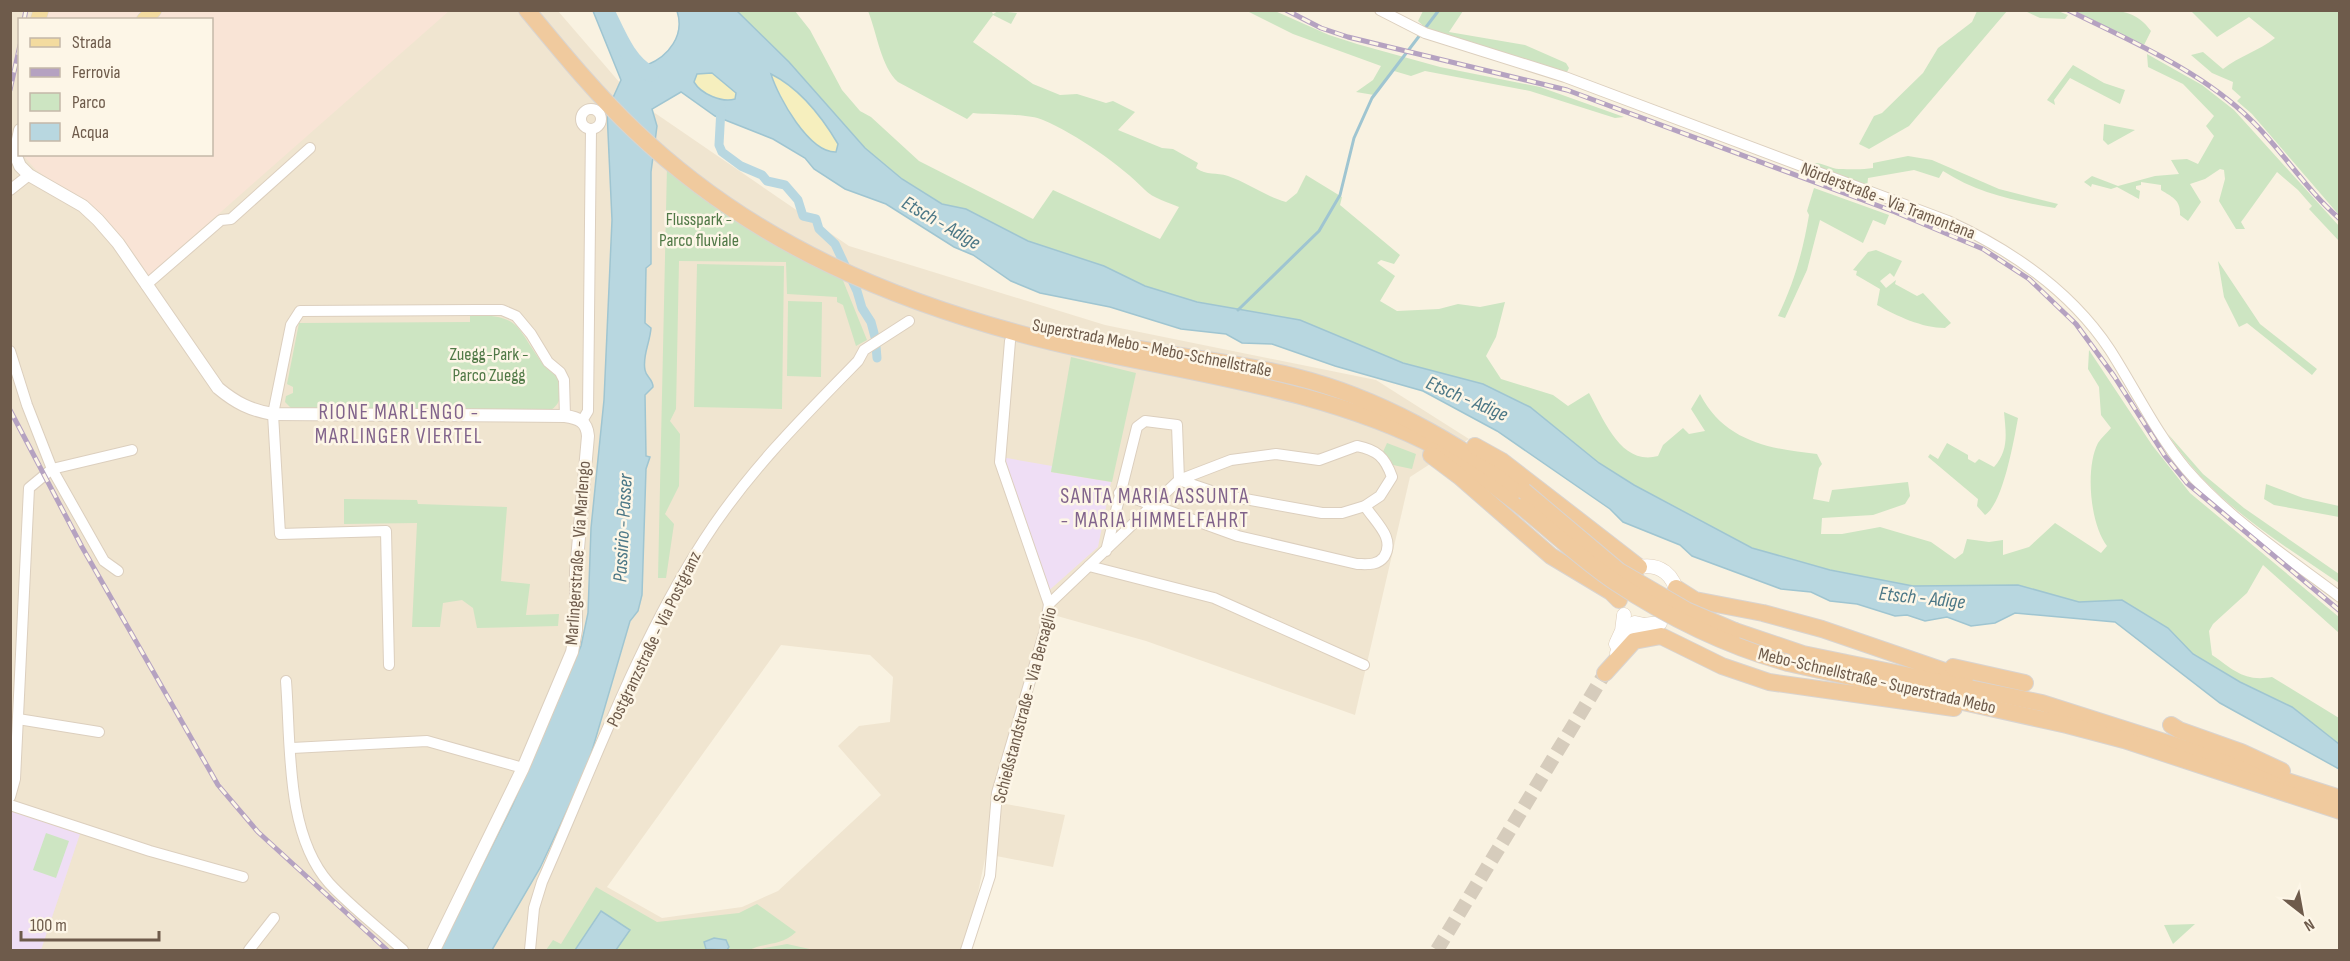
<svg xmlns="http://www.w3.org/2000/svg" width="2350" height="961" font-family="'Sofia Sans Condensed',sans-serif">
	<rect width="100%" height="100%" fill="#f9f2e1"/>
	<path fill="#f0e5d0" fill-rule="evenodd" d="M10,11H558L633,98L849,246L1105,325L1376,380L1469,439L1410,477L1355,715L1146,641L1050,614L990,801L1065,815L1053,867L986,854L974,912L961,950H11ZM20,20H212V154H20ZM781,645L870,655L893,677L890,722L859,726L838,746L881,795L778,891L742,907L662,918L607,887Z"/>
	<polygon fill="#f9e4d6" points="47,11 449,11 146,278 75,197 36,170 23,155 212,154 212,20 45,19"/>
	<g fill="#efdef5">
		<polygon points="1001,457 1052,466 1051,472 1111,482 1098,547 1045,594"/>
		<polygon points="11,810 80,834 41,950 11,950"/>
	</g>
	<g fill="#cde5c2">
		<path d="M991,10L993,14L998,11L1017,13L1011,24L993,15L973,42L1033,84L1060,95L1077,94L1106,103L1113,101L1135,112L1118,130L1162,148L1173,149L1198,163L1196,168C1207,176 1216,172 1228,176C1248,183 1265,196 1286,202L1297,193L1306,175L1342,197L1340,205L1400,255L1394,264L1381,260L1377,263L1395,276L1380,301L1397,311L1439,309L1458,304L1480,307L1505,302L1496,337L1486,356L1501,379L1553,395L1568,406L1589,393C1604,420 1621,466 1658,456L1663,445L1683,428L1689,434L1705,431L1691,409L1700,394C1724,441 1769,449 1817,454L1822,464L1819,468L1813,499L1829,502L1832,490L1908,482L1910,496L1905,504L1873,515L1822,518L1821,534H1842L1880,527L1931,542L1955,559L1963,553L1967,539L1989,542L2003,540V555L2029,547L2055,523L2101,553L2107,546C2090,524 2085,468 2098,443C2101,438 2107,433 2111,428L2101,415L2099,387L2088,369L2089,350L2152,445L2190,493L2339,617V633L2263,565L2247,593L2213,624L2209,631L2212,655C2234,670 2244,682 2272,677L2339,718V744L2292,707L2240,682L2193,654L2168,628L2122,600L2079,602L2018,585L1913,586L1830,570L1752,548L1634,485L1599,463L1530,407L1483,384L1403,363L1300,320L1197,302L1145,286L1104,266L1028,241L966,209L942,204L902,179L865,148L789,62L737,11H795L810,30L842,90L860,111L871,117L919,161L1033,219L1053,190L1160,239L1179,207C1170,203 1152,198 1145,190C1122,166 1076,134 1043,120C1027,113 992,115 973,113L967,119L898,82C881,67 877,33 868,11Z"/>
		<polygon points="1247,11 1275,11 1329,35 1357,44 1440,67 1540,87 1624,117 1615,118 1530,91 1425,71 1411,76 1394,71 1374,95 1356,92 1373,80 1381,66 1293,34"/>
		<polygon points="1423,11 1463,11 1449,32 1525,45 1566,63 1569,68 1566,74 1429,31 1418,21"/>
		<polygon points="1977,11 2007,11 1909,126 1869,149 1859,144 1874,116 1882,113 1923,73 1938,48 1972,22"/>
		<polygon points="2025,11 2058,11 2068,15 2065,19 2040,18"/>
		<path d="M2075,11C2105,10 2133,5 2151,31L2144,45Z"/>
		<path d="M2191,11H2339V215L2252,114L2237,101L2241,97L2232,89L2233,82L2212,73L2191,55L2203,52L2223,69C2239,56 2259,51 2275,38L2249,17L2217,37Z"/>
		<path d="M2147,54L2202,85L2234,110L2339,226V241L2309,209L2312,206L2298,190L2277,172L2244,218L2241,222L2245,229H2236L2219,201L2225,179L2224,170L2220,169L2205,179L2190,184L2201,202L2188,221L2180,215C2181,200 2172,197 2161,190V185L2141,182V185L2136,186V189L2140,191L2139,199L2117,187L2111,189L2092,184L2091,187L2084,182L2092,176L2118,186L2155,176L2179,174L2171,160L2187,159L2198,164L2214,136L2206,126L2214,116L2183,84L2148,67Z"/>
		<polygon points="2073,65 2104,83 2125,90 2120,104 2070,78 2054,100 2055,105 2047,100"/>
		<polygon points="2104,124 2135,130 2108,145 2103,140"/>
		<path d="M1908,156L1932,160L1999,189L2058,204L2055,208C2015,201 1977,193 1943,171L1939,178L1914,170L1868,178L1867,188L1812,167L1815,163C1824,163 1831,169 1839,169C1849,169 1862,170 1873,168V163Z"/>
		<polygon points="667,166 842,278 867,340 856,346 843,305 837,302 837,297 787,294 786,262 679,261 676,409 670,421 680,434 679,486 665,514 674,524 666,578 658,578"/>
		<path d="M1814,188L1889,215L1885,225L1873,220L1863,243L1820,220L1807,270L1785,318L1778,316C1794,283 1803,251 1809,215L1807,211Z"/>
		<path d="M1876,250L1902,261L1894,277L1890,273L1880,281L1886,288L1896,280L1895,284L1917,296L1923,293L1951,323L1945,328C1922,328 1897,316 1877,305L1880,289L1856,275L1857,271L1853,270L1868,252Z"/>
		<polygon points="2218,261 2260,324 2317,369 2312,375 2247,323 2239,327 2224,297"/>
		<polygon points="697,264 784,266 782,409 694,407"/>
		<polygon points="788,301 822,302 821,377 787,376"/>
		<path d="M470,315C523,315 515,327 543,364C548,371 556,374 560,381C561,393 562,403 551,410L292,409L285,402L286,396L293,393V387L287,384L299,323L470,322Z"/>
		<polygon points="1071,357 1136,373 1112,482 1051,472"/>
		<path d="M2004,412L2018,418C2014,440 2003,504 1985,515L1977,506L1978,499L1928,457L1930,454L1938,459L1947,443L1968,455V459L1975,463L1979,459L1994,467C2009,450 2006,434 2004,412Z"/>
		<path d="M2168,434L2203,474L2244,508L2339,574V583C2276,540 2209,500 2168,434Z"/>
		<polygon points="1387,443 1416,454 1412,469 1393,465 1383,452"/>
		<polygon points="2266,484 2303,498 2339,506 2339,517 2274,505 2264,499"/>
		<polygon points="344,499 417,500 418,504 507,507 501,581 530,584 526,615 559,614 558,626 477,628 473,608 462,600 443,603 440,627 412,627 417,523 344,524"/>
		<polygon points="46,833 69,841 56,878 33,870"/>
		<path d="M596,887L657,922L739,913L757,904L796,932C781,946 767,942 749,950H546L553,940L561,944Z"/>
		<polygon points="2195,924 2173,944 2164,925"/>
		<polygon points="787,944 814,950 754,950"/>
	</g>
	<g fill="#f6efbe">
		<path d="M711,73L737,93L735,99C722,103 701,94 694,82L697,74Z"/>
		<path d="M771,74C799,88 822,117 838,144L836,152C807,153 780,97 771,74Z"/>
	</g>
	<g fill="#b8d7e0" stroke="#9fc5d1" stroke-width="1.5" fill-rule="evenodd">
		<path d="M593,11H607L629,58L647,65C669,56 685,35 677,11H737L789,62L865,148L902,179L942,204L966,209L1028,241L1104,266L1145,286L1197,302L1300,320L1403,363L1483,384L1530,407L1599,463L1634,485L1752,548L1830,570L1913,586L2018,585L2079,602L2122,600L2168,628L2193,654L2240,682L2292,707L2339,744V769L2220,703L2115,622L2015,613L1995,623L1971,626L1947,617L1925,621L1907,615L1895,616L1857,604L1830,601L1811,592L1781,589L1692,556L1680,545L1623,522L1610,509L1497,431L1423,391L1335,366L1272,344L1242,343L1226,334L1181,329L1110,307L1040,293L1011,281L973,255L954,247L886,204L845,189L814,169L805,158L773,139L715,116L681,92L652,109L657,126L651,172V264L646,268L645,323L651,328C650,343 642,356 645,370C646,377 653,379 653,387L645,395L646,456L650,457L646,469L642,595L638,611L630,621L587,768L540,868L492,950H440L512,806L581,646L588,613L591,528L604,400L612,220L607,111L621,80ZM712,73L736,93L735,99C722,103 701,94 694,82L697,74ZM771,74C799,88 822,117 838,144L836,152C809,153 778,97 771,74Z"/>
		<polygon points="601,911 630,930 616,950 575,950"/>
		<polygon points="714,938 726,940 729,947 727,950 706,949 704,942"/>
	</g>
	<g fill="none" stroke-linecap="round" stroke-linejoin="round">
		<polyline stroke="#9fc5d1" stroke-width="3" points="1238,310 1319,231 1340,195 1354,138 1372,98 1439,10"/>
		<g stroke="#b8d7e0" stroke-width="9">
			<polyline points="721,108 719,145 722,152 741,166 762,175 767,181 785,185 798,200 803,216 816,219 819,229 835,244 857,291 862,308 871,322 875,337"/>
			<polyline points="876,346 877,358"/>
		</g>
		<path stroke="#b8d7e0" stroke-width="16" d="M606,10C617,32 628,63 651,74"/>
		<polyline stroke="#d6ccbc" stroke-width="14" stroke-dasharray="14 7" stroke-linecap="butt" points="1437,950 1605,673"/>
		<g stroke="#dccfbe" stroke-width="12">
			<g id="minor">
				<path d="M1380,10L1425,33L1565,77L1948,221C2011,250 2071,291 2110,350C2135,389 2156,433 2186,469C2230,520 2287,557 2340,597"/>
				<circle cx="591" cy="119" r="10"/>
				<polyline points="10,190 29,175"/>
				<polyline points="146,285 221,220 231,219 310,148"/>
				<polyline points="1010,341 1000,462 1049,604"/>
				<polyline points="10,351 27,405 52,469 104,561 118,571"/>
				<polyline points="582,421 588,411 591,129"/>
				<path d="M1357,446C1377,450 1385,457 1392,477L1380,496L1365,506L1342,513H1322L1223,495L1179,480L1231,460L1276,454L1319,460Z"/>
				<path d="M1119,493L1238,536L1357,564C1366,564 1377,566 1384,557C1396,538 1375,522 1365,506"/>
				<polyline points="1089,566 1214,598 1364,665"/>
				<polyline points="389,665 386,531 280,534 273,414 291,325 300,311 477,310 502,310 516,316 531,334 548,362 560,372 564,380 565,416"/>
				<path d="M286,681C291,744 285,833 329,883C351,907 379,928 403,950"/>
				<polyline points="18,719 99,732"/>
				<polyline points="292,748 427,741 523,768"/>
				<polyline points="10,797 15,779 29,488 52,469 132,450"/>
				<polyline points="10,805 150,851 243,877"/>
				<polyline points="249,950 274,918"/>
				<path d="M530,950L534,908L542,882C593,767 636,646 704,540C747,473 802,418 858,361L864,350L909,321"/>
				<polyline points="966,950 990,876 997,793 1045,630 1049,604 1179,480 1177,425 1145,421 1137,427 1106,551"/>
			</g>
		</g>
		<g stroke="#dccfbe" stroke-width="14">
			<path id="tertiary" d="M20,130L15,154L20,166L29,175L83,206L98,220L118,243L218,388C236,403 250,410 273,414L565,416C578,418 587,421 588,436L576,571V630L572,652L523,768L434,950"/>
		</g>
		<g stroke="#deceba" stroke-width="15">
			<g id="secondary">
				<path d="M1639,567C1660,563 1675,575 1677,596"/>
				<polyline points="1635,623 1644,625 1660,623"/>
				<polyline points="1616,644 1622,631 1624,615"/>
				<polyline points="1617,653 1627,636 1644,625"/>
			</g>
		</g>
		<g stroke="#d9d4d0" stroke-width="16">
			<g id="primary">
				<polyline points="38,20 41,10"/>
				<polyline points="144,20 154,10"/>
			</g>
		</g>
		<g stroke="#d9d4d0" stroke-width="18">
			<g id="trunk">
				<path d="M527,10C561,51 595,93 634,130C753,244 895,303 1052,342C1177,372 1324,387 1438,448C1468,465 1495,486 1522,507"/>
				<path d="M1125,346C1182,358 1239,362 1296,377C1380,398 1454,442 1524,491"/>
				<polyline points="1475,446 1502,461 1639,567"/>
				<polyline points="1431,455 1459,476 1551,556 1611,592 1619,600"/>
				<polyline points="1676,588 1695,600 1763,613 1822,629 1965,678"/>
				<polyline points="1735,631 1803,654 2042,703 2340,798"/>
				<polyline points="1788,663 2067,725 2124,740 2340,811"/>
				<polyline points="1953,667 2025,683"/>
				<polyline points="1605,673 1634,641 1661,636 1722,666 1769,682 1954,708"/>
				<polyline points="2171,725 2179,730 2241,752 2282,771"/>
			</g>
		</g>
		<use href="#minor" stroke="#fff" stroke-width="10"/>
		<use href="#tertiary" stroke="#fff" stroke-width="12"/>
		<use href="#secondary" stroke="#fff" stroke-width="14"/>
		<use href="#primary" stroke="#f3db9f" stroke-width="15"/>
		<use href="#trunk" stroke="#f0ca9e" stroke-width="16"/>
		<g stroke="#b5a2c1" stroke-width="5">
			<g id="rail">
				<polyline points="1286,10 1321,28 1348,37 1567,90 1895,212 1983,249 2029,279 2076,324 2114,376 2165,456 2187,483 2340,611"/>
				<path d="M2068,10C2132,42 2200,70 2251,120C2283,151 2306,190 2340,219"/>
				<polyline points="24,20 26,10"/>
				<polyline points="10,90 20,45"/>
				<polyline points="10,410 82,547 218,785 258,832 387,950"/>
			</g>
		</g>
		<use href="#rail" stroke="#fdf6e7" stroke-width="3" stroke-dasharray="9" stroke-linecap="butt"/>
		<g stroke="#d9d4d0" stroke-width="18" stroke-linecap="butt">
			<g id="trunk-bridge">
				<polyline points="1524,491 1619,571 1686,610 1735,631"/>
				<path d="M1522,507C1553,532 1582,560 1615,582C1668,617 1727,646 1788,663"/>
			</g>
		</g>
		<use href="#trunk-bridge" stroke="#f0ca9e" stroke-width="16"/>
	</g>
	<g text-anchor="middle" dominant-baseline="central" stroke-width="5" stroke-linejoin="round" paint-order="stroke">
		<g font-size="18" fill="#6e5b4b" stroke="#fdf6e7">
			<text transform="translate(1888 201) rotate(21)">Nörderstraße - Via Tramontana</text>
			<text transform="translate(1152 348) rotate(11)">Superstrada Mebo - Mebo-Schnellstraße</text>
			<text transform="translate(578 553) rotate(-86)">Marlingerstraße - Via Marlengo</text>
			<text transform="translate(654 639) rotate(-64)">Postgranzstraße - Via Postgranz</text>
			<text transform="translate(1877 681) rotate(13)">Mebo-Schnellstraße - Superstrada Mebo</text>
			<text transform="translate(1025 705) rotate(-75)">Schießstandstraße - Via Bersaglio</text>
		</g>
		<g font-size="18" fill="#517947" stroke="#fdf6e7">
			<text x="699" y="219">Flusspark -<tspan x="699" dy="21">Parco fluviale</tspan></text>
			<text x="489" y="354">Zuegg-Park -<tspan x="489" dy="21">Parco Zuegg</tspan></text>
		</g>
		<g font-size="20" font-style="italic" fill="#4b7786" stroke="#fdf6e7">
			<text transform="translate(941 223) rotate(30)">Etsch - Adige</text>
			<text transform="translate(1467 399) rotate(23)">Etsch - Adige</text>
			<text transform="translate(623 528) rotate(-87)">Passirio - Passer</text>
			<text transform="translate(1922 598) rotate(6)">Etsch - Adige</text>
		</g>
		<g font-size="21" letter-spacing="1.5" fill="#81638b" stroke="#fdf6e7">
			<text x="399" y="412">RIONE MARLENGO -<tspan x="399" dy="24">MARLINGER VIERTEL</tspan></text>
			<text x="1155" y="496">SANTA MARIA ASSUNTA<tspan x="1155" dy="24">- MARIA HIMMELFAHRT</tspan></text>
		</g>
	</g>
	<rect width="2350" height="961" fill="none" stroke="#6e5b4b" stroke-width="24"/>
	<rect x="18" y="18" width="195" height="138" fill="#fdf6e7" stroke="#c4b8a9" stroke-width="1.5"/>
	<rect x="30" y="38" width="30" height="9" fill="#f3db9f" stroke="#c4b8a9" stroke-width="1.5"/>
	<text x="72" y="48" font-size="18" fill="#6e5b4b">Strada</text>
	<rect x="30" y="68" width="30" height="9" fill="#b5a2c1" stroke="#c4b8a9" stroke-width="1.5"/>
	<text x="72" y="78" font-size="18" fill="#6e5b4b">Ferrovia</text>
	<rect x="30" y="93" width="30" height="18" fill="#cde5c2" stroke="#c4b8a9" stroke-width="1.5"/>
	<text x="72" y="108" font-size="18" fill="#6e5b4b">Parco</text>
	<rect x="30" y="123" width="30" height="18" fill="#b8d7e0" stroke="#c4b8a9" stroke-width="1.5"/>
	<text x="72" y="138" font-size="18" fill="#6e5b4b">Acqua</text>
	<g transform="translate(2302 913) rotate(149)" stroke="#fdf6e7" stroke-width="4.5" paint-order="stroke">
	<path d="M0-4.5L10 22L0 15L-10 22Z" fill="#6e5b4b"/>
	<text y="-9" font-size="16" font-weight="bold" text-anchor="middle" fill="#6e5b4b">N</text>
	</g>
	<path d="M21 931v9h138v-9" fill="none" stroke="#6e5b4b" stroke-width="3"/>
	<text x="30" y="931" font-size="18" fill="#6e5b4b" stroke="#fdf6e7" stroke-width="4.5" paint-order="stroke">100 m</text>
</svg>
